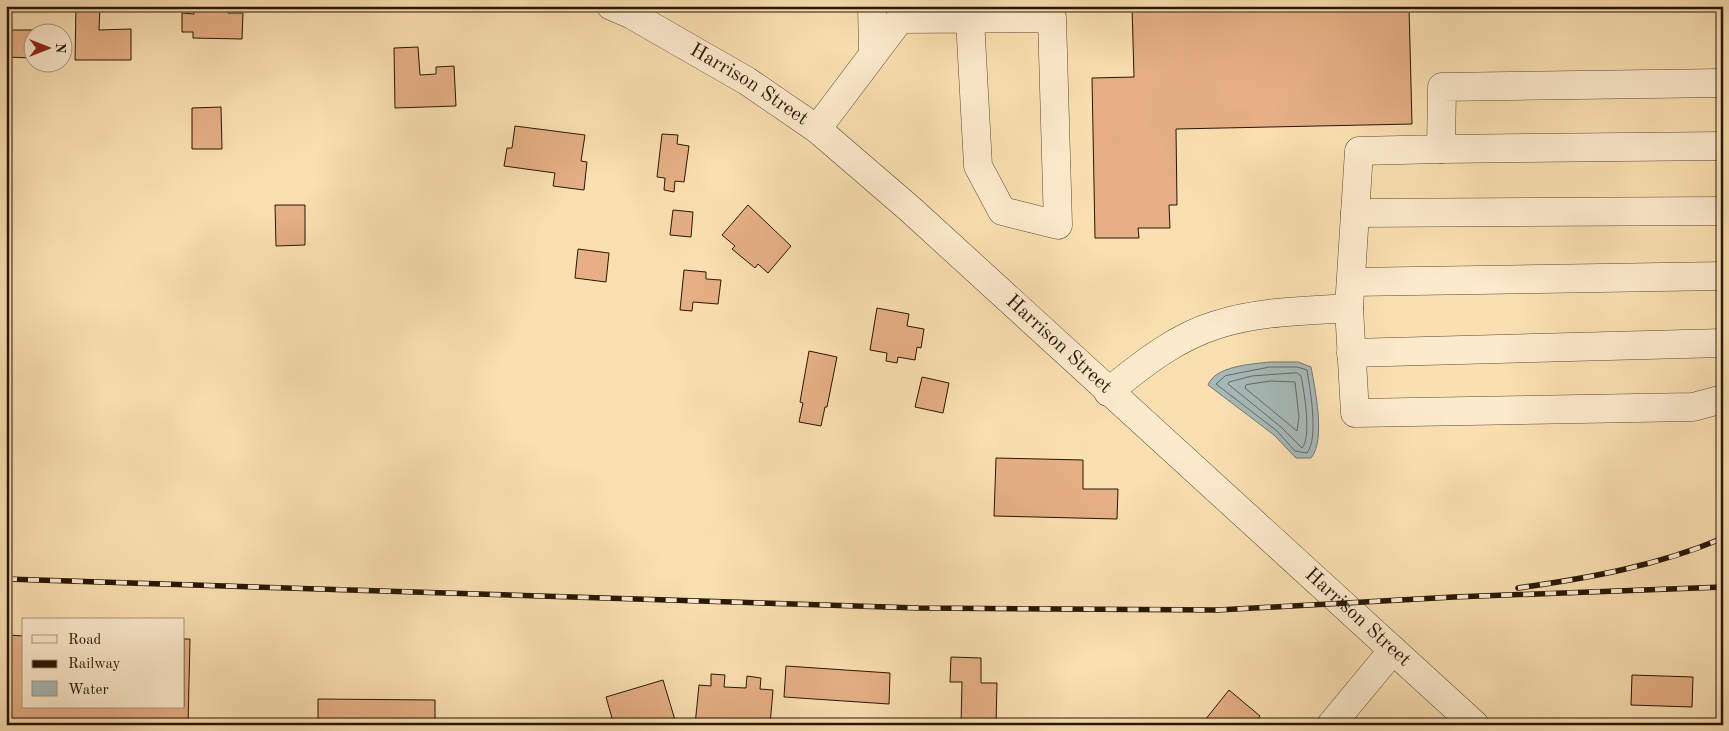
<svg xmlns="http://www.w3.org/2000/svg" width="1729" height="731" font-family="'Old Standard TT',serif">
	<rect width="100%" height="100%" fill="#fadfb1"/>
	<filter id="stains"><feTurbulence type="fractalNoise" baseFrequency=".004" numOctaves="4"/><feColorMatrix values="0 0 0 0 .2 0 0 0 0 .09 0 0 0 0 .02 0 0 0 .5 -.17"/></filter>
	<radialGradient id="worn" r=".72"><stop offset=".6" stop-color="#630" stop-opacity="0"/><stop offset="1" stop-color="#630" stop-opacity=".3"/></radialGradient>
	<path fill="#a5b9b8" stroke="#727870" d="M1270,362H1298L1311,367C1315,389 1326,440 1311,458H1296L1274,435L1208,385C1215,366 1252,364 1270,362Z"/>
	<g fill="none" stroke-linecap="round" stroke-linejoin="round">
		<g stroke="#66685e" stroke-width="1">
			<path d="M1270,367H1297L1307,370C1310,389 1319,438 1307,453L1295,451L1277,431L1216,384L1225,376Z"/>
			<path d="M1297,373L1301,376C1304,391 1312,437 1302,448L1281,427L1228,384L1229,382L1252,376Z"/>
			<polygon points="1271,381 1295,382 1299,417 1297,431 1245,388 1246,385"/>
		</g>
	</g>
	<g fill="#e6af85" stroke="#261704">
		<polygon points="76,6 100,6 99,30 131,29 131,60 75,60"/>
		<polygon points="194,6 229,7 228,13 243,13 242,39 193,38 193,32 182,32 182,13 194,14"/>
		<polygon points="1132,6 1409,6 1412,124 1176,129 1177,205 1169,205 1170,228 1138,228 1139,238 1095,238 1092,78 1134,77"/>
		<polygon points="6,30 33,30 32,58 6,57"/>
		<polygon points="418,47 420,75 436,74 436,67 454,66 456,106 395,108 394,48"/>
		<polygon points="221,107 222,149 192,149 192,108"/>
		<polygon points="515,126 585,135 581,161 587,162 584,190 553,186 555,173 504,166 507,148 512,148"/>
		<polygon points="662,134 678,135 677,144 689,146 684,182 675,181 674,192 664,190 665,178 657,177"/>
		<polygon points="275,205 305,205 305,245 276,246"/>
		<polygon points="748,205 791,246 768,273 758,264 755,268 732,249 735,246 722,235"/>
		<polygon points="673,210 693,212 691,237 670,235"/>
		<polygon points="578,249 609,253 606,282 575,278"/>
		<polygon points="684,270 706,272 706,279 721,280 718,304 693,302 692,311 680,310"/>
		<polygon points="877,308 909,314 907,326 924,329 921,348 917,347 915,360 898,357 897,363 886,361 887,353 870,350"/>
		<polygon points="809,351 837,357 827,407 825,407 821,426 799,422 803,403 800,402"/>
		<polygon points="922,377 949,383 943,413 915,407"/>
		<polygon points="996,458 1083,460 1083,489 1118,489 1117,519 994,516"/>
		<polygon points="6,635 24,636 24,707 184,707 184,639 190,639 188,725 6,725"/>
		<polygon points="951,657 981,658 981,683 997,683 996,725 961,725 962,682 950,682"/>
		<polygon points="786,666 890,673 889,704 784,697"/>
		<polygon points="711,674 725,675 724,687 746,688 747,676 761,678 760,689 773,690 770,725 695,725 699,685 711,686"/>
		<polygon points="1632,675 1693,677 1692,707 1631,705"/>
		<polygon points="663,680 675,720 660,725 614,725 606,697"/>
		<polygon points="1229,690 1260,716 1258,719 1261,722 1259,725 1201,725"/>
		<polygon points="318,699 435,700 435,725 318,725"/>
	</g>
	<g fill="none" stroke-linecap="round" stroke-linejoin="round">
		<g stroke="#5b492f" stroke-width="29">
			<g id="minor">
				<path id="s1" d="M611,6L632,15L747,81L817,129L910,209L1475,725"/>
				<polyline points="872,6 873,53"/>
				<polyline points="817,129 900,19 1052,18 1058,225 1002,211 978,166 970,19"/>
				<polyline points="1441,149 1723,146"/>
				<polyline points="1355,213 1723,211"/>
				<polyline points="1351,282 1723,276"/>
				<polyline points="1349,308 1359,151 1441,149 1442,87 1723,83"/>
				<polyline points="1351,353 1723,343"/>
				<path d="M1108,392C1140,366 1176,337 1216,325C1259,311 1305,311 1349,308L1355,413L1693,407L1723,399"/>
				<polyline points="1331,725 1393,650"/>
			</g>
		</g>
		<use href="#minor" stroke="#fceacc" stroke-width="28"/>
		<g stroke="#261704" stroke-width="5.5">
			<g id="rail">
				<polyline points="6,579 918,608 1218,610 1454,597 1723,587"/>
				<path d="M1518,588C1589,578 1657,566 1723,538"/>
			</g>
		</g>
		<use href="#rail" stroke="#fceacc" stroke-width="4" stroke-dasharray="11" stroke-linecap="butt"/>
	</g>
	<g text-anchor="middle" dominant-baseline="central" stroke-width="5" stroke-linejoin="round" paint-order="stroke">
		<g font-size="20" fill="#261704" stroke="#fceacc">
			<text stroke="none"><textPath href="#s1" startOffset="159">Harrison Street</textPath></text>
			<text stroke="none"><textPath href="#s1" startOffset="564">Harrison Street</textPath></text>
			<text stroke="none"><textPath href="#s1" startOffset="969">Harrison Street</textPath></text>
		</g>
	</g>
	<rect width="1729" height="731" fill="none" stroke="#fadfb1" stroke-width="25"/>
	<rect x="8" y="8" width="1714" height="716" fill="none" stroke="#261704" stroke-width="2.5"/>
	<rect x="12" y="12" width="1704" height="706" fill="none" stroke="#261704"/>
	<rect x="22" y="618" width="162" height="90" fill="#fceacc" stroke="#a6967c"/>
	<rect x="32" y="635" width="25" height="8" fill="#fceacc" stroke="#a6967c"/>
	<text x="68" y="644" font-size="15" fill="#261704">Road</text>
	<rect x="32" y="660" width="25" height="8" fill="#261704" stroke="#a6967c"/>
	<text x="68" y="668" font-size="15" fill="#261704">Railway</text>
	<rect x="32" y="681" width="25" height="15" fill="#a5b9b8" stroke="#a6967c"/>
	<text x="68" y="694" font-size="15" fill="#261704">Water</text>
	<g transform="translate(48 48) rotate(90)"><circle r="24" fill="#fceacc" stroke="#a6967c"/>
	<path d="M0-4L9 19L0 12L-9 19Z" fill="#8f2418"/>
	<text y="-8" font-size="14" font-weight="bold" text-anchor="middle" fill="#261704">N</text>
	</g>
	<rect width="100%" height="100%" filter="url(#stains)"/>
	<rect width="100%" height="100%" fill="url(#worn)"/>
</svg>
